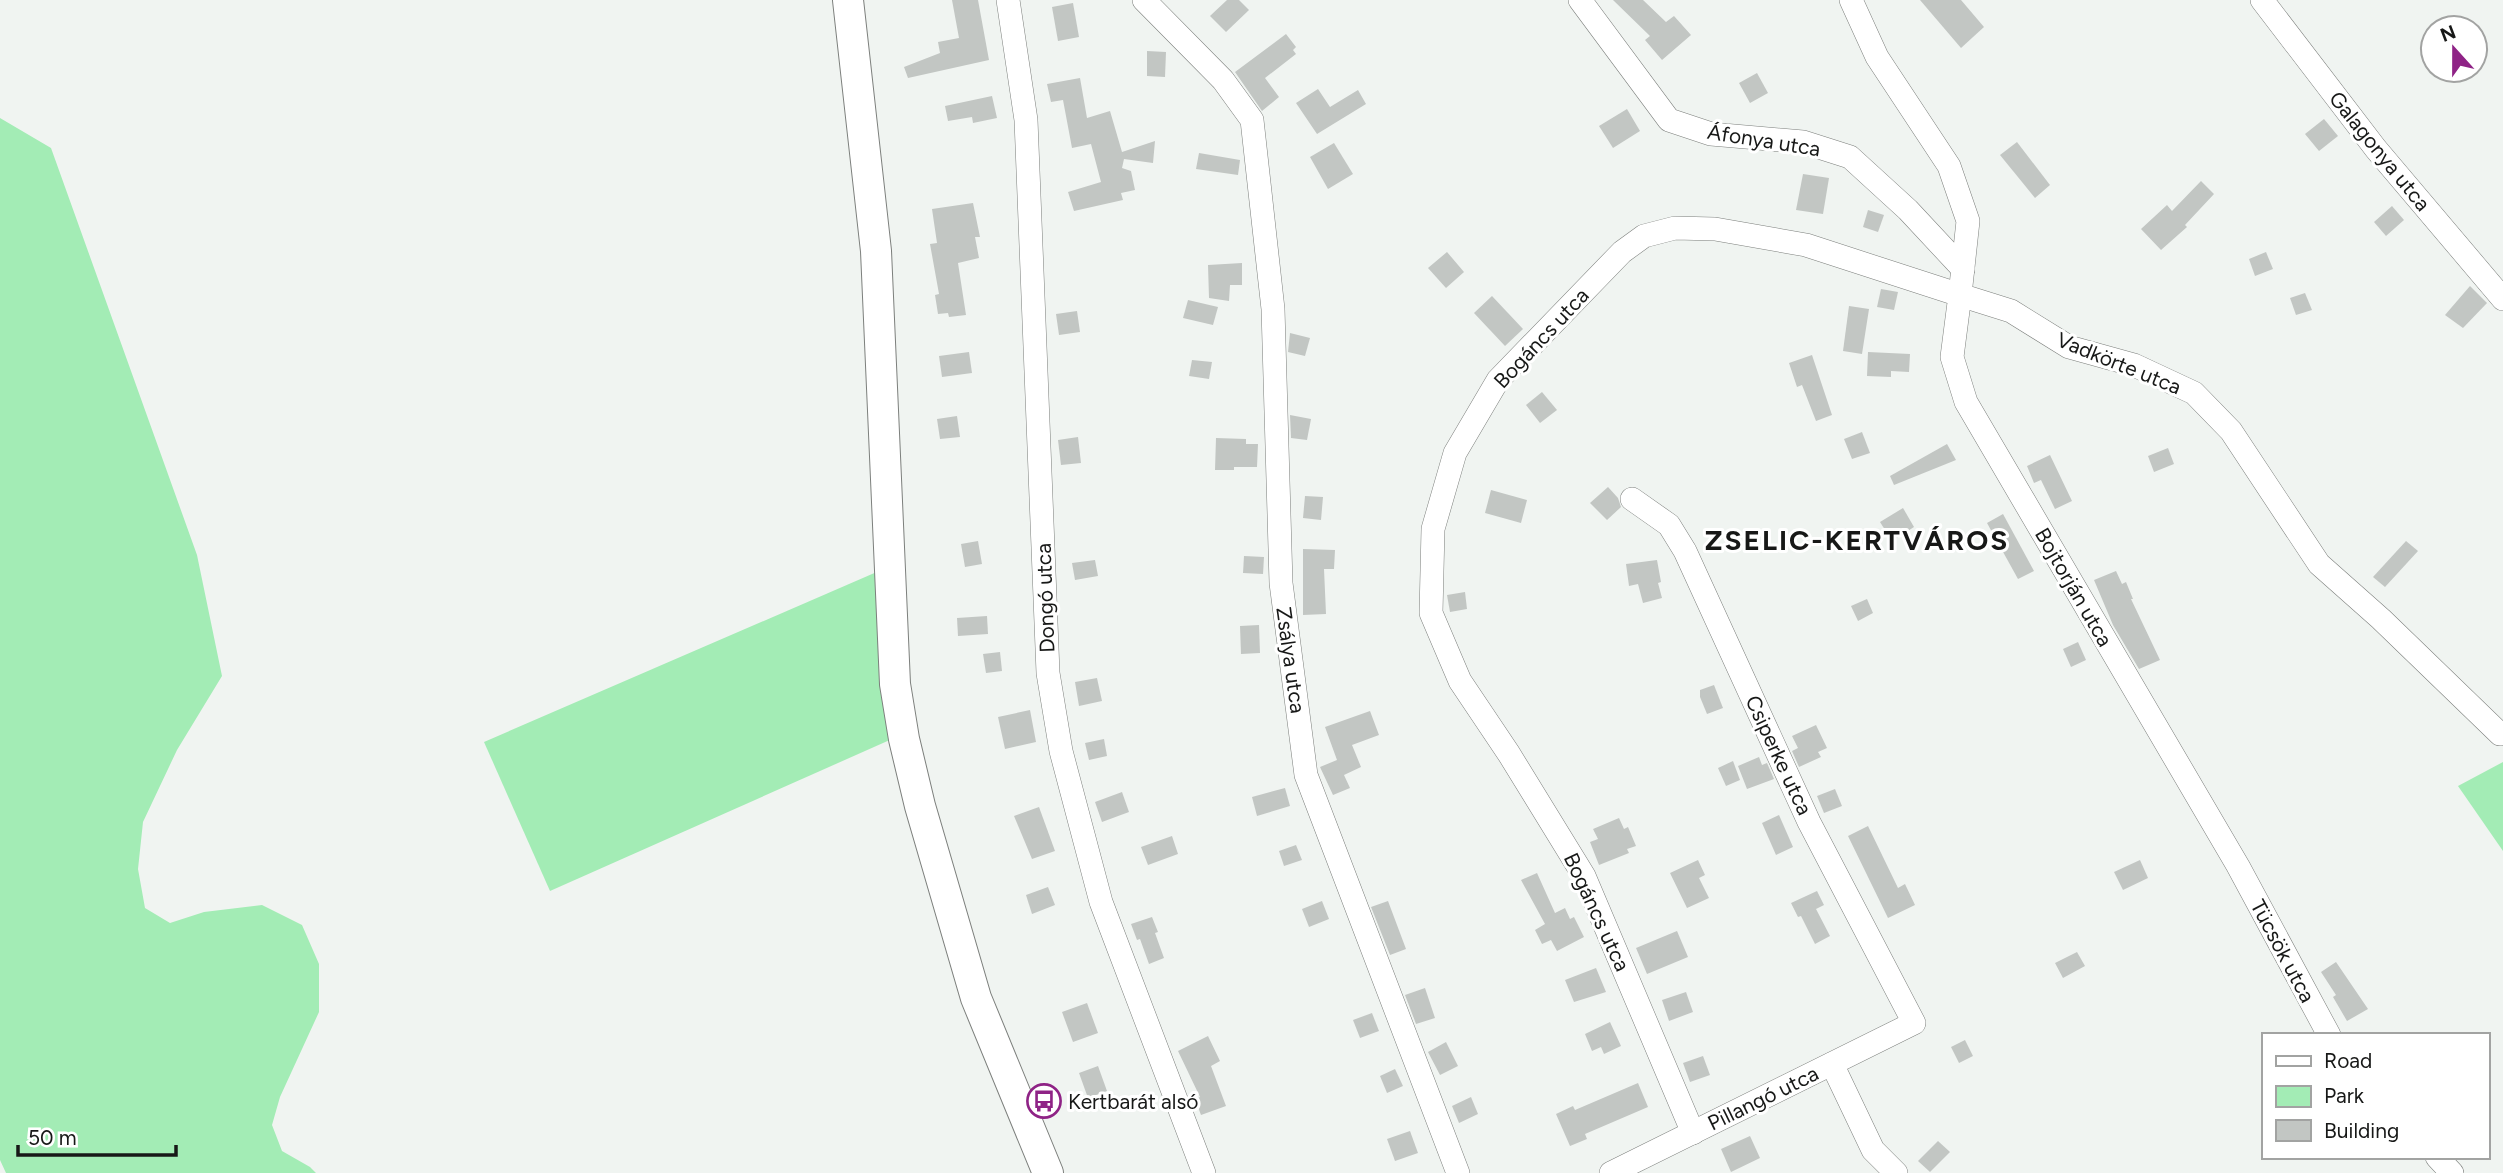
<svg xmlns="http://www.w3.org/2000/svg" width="2503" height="1173" font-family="Figtree,sans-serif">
	<rect width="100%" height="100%" fill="#f0f4f1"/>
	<g fill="#a3ecb5">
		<polygon points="0,118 51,148 197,555 222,676 177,750 143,822 138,869 145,908 170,923 204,912 262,905 302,925 319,964 319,1012 280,1097 272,1125 282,1151 310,1167 316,1173 6,1173 0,1160"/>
		<polygon points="879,571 892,739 550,891 484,742"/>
		<polygon points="2503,762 2503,851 2458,786"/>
	</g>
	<g fill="#c2c6c3">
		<polygon points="952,0 978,0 989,60 908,78 904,67 940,53 938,42 959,38"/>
		<polygon points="1227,0 1239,0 1249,10 1226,32 1210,16"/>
		<polygon points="1613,0 1643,0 1666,22 1674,16 1691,35 1662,60 1645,40 1650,36"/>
		<polygon points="1920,0 1961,0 1984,27 1961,48"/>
		<polygon points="1073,3 1079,37 1058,41 1052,7"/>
		<polygon points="1286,34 1296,47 1293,50 1296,54 1265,78 1279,97 1262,111 1235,72"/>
		<polygon points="1147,51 1166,52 1165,77 1147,76"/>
		<polygon points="1757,73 1768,93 1750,103 1739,83"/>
		<polygon points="1080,78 1087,118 1110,111 1122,152 1155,141 1153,163 1124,159 1122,168 1131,171 1135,190 1121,193 1123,200 1074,211 1068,192 1101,182 1091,144 1072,148 1063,100 1051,102 1047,84"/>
		<polygon points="1318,89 1330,107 1358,90 1366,104 1317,134 1296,103"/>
		<polygon points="992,96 997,118 973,123 972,117 948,121 945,106"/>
		<polygon points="1627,109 1640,131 1613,148 1599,126"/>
		<polygon points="2324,119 2338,136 2319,151 2305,134"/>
		<polygon points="2017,142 2050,185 2035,198 2000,155"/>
		<polygon points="1334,143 1353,174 1328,189 1310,157"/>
		<polygon points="1199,153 1240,160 1238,175 1196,169"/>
		<polygon points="1803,174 1829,178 1823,214 1796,210"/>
		<polygon points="2201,181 2214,194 2185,225 2187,227 2161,250 2141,229 2167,205 2172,211"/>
		<polygon points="973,203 980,237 975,237 979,258 958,263 966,315 949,317 948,313 938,314 935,295 939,294 930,244 937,243 932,209"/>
		<polygon points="2392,206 2404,220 2386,236 2374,222"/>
		<polygon points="1868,210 1884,215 1878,232 1863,227"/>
		<polygon points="1447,252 1464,272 1446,288 1428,268"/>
		<polygon points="2266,252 2273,269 2255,276 2249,259"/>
		<polygon points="1242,263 1242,285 1230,285 1229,301 1209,298 1208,265"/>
		<polygon points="2470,286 2487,303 2463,328 2445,315"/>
		<polygon points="1881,289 1898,292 1894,310 1877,307"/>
		<polygon points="2305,293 2312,310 2296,315 2290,298"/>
		<polygon points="1492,296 1523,329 1505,346 1474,313"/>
		<polygon points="1188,300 1218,307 1213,325 1183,318"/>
		<polygon points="1849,306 1869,309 1862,354 1843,351"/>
		<polygon points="1077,311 1080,332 1059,335 1056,314"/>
		<polygon points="1290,333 1310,338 1305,356 1288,352"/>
		<polygon points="969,352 972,373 942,377 939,356"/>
		<polygon points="1868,352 1910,354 1909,372 1891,371 1891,377 1867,376"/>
		<polygon points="1812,355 1832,415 1816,421 1802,385 1797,387 1789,363"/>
		<polygon points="1192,360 1212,362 1209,379 1189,376"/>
		<polygon points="1542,392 1557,410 1540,423 1526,405"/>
		<polygon points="1290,415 1311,419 1307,440 1291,438"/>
		<polygon points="957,416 960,437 940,439 937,419"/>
		<polygon points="1862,432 1870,453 1852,459 1844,439"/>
		<polygon points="1078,437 1081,463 1061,465 1058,440"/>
		<polygon points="1216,438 1246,439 1246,444 1258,444 1257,467 1234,467 1234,470 1215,470"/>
		<polygon points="1947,444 1956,460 1894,485 1890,476"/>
		<polygon points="2168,448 2174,464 2154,472 2148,456"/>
		<polygon points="2050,455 2072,501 2055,509 2041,480 2034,483 2027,466"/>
		<polygon points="1608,487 1618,498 1621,507 1607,520 1590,503"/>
		<polygon points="1491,490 1527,500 1521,523 1485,513"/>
		<polygon points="1305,496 1323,497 1321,520 1303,518"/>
		<polygon points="1903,508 1914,527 1892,541 1880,522"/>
		<polygon points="2003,514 2034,571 2018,579 1987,523"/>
		<polygon points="978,541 982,564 965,567 961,544"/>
		<polygon points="2406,541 2418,551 2385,587 2373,577"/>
		<polygon points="1303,549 1335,550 1334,569 1324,569 1326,614 1303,615"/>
		<polygon points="1244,556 1264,557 1263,574 1243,573"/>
		<polygon points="1095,560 1098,576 1075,580 1072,563"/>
		<polygon points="1657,560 1661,582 1658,583 1662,598 1643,603 1638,584 1629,586 1626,564"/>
		<polygon points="2116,571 2122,584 2126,582 2133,599 2131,599 2160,660 2139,669 2113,625 2094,580"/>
		<polygon points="1465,592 1467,609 1450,612 1447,595"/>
		<polygon points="1867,599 1873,613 1858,621 1851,606"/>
		<polygon points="987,616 988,634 958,636 957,618"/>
		<polygon points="1259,625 1260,653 1241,654 1240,626"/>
		<polygon points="2078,642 2086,660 2071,667 2063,649"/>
		<polygon points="1000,652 1002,671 986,673 983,654"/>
		<polygon points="1097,678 1102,701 1079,706 1075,682"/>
		<polygon points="1714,685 1723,708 1707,714 1700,697 1700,690"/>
		<polygon points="1030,710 1036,742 1005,749 998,717"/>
		<polygon points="1370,711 1379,735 1352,745 1361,767 1344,775 1350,788 1333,795 1320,767 1337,760 1325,727"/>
		<polygon points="1816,725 1827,748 1818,752 1821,757 1799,767 1792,751 1798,748 1792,736"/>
		<polygon points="1104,739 1107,756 1089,760 1085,743"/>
		<polygon points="1759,757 1762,765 1767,763 1774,779 1747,789 1738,766"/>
		<polygon points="1733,761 1740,780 1726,786 1718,768"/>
		<polygon points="1285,788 1290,806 1257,816 1252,797"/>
		<polygon points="1835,789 1842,806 1824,813 1817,796"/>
		<polygon points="1122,792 1129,812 1102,822 1095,802"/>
		<polygon points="1039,807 1055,851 1032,859 1014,816"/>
		<polygon points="1779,815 1793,847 1776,855 1762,823"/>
		<polygon points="1619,818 1624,829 1628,827 1636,846 1627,849 1629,853 1599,865 1590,842 1598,839 1593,829"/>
		<polygon points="1868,826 1898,888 1905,884 1915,905 1888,918 1848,836"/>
		<polygon points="1172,836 1178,854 1148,865 1141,847"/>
		<polygon points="1296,845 1302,860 1284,866 1279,851"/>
		<polygon points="1698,860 1705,875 1699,878 1709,898 1687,908 1670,873"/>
		<polygon points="2140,860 2148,878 2123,890 2114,872"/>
		<polygon points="1537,873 1555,913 1565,908 1570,919 1574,917 1584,937 1557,951 1551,940 1542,944 1535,930 1545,924 1521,880"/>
		<polygon points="1048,887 1055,905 1032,914 1026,895"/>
		<polygon points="1817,891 1824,905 1816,909 1830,936 1815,944 1801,916 1798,917 1791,903"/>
		<polygon points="1322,901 1329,919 1309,927 1302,909"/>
		<polygon points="1388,901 1406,949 1390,955 1371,907"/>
		<polygon points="1152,917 1158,932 1155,933 1164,958 1149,964 1140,939 1137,940 1131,924"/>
		<polygon points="1677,931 1688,957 1647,974 1636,948"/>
		<polygon points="2077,952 2085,966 2063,978 2055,963"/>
		<polygon points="2336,962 2368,1009 2347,1021 2333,997 2336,995 2321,972"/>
		<polygon points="1596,968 1606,992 1574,1002 1565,980"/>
		<polygon points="1425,988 1435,1018 1416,1024 1405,995"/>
		<polygon points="1686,992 1693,1012 1669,1021 1662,1000"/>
		<polygon points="1087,1003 1098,1033 1073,1042 1062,1012"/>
		<polygon points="1372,1013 1379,1031 1360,1038 1353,1020"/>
		<polygon points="1610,1022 1621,1046 1604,1054 1601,1047 1592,1051 1585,1034"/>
		<polygon points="1208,1036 1220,1061 1211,1066 1226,1106 1201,1115 1195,1099 1200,1097 1178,1051"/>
		<polygon points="1965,1040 1973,1056 1959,1063 1951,1047"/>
		<polygon points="1446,1042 1458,1066 1440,1075 1428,1052"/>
		<polygon points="1703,1056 1710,1075 1690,1082 1683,1063"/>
		<polygon points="1098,1066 1107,1091 1088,1098 1079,1073"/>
		<polygon points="1395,1069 1403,1086 1387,1093 1380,1076"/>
		<polygon points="1638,1083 1648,1107 1585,1134 1587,1139 1570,1146 1556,1114 1573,1106 1575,1110"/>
		<polygon points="1471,1097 1478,1114 1459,1123 1452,1106"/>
		<polygon points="1410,1131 1418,1153 1395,1161 1387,1139"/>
		<polygon points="1750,1136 1760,1158 1731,1172 1721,1149"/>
		<polygon points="1938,1141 1950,1152 1930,1172 1918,1161"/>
	</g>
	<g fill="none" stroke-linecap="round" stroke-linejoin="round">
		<g stroke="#7c7f7c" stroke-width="24">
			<g id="minor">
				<polyline points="1008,0 1026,120 1048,673 1061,751 1101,902 1204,1173"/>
				<polyline points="1144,0 1223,80 1252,120 1273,309 1281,583 1306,775 1458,1173"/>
				<polyline points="1580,0 1669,120 1711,134 1803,142 1850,157 1908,210 1963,269"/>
				<polyline points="1851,0 1877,57 1949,166 1968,221 1960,295 2011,311 2069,347 2134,365 2194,393 2231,431 2319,564 2381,619 2500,734"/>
				<polyline points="2262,0 2376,149 2503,299"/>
				<polyline points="1832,1064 1873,1150 1896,1173"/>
				<polyline points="1693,1133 1584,876 1509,754 1460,681 1431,613 1433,529 1455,453 1498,380 1622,252 1644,236 1675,228 1715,229 1806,245 1960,295 1952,357 1966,402 2238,866 2329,1035"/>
				<polyline points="2437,1157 2452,1173"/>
				<polyline points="1611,1173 1914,1023 1809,822 1685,551 1669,525 1632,499"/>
			</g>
		</g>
		<g stroke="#7c7f7c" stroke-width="32">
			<polyline id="tertiary" points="848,0 876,251 895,684 904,739 920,806 976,998 1048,1173"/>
		</g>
		<use href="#minor" stroke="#fff" stroke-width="23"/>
		<use href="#tertiary" stroke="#fff" stroke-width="30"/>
	</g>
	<defs>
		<g id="bus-ring" transform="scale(1.75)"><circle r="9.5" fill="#fff" stroke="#8f2386" stroke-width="1.5"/><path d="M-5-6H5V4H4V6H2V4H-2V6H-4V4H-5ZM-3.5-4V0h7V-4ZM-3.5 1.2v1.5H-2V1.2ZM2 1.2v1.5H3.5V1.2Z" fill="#8f2386"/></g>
	</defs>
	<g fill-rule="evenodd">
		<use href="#bus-ring" x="1044" y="1101"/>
	</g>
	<g text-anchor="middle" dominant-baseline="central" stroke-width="6" stroke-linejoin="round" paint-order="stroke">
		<g font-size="21" fill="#171817" stroke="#fff">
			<text transform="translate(1764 140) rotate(9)">Áfonya utca</text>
			<text transform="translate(2380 151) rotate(51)">Galagonya utca</text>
			<text transform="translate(1541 338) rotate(-47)">Bogáncs utca</text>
			<text transform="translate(2119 363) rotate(22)">Vadkörte utca</text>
			<text transform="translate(2074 587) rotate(60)">Bojtorján utca</text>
			<text transform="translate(1045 598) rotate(-92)">Dongó utca</text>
			<text transform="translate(1291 660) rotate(82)">Zsálya utca</text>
			<text transform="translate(1779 755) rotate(65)">Csiperke utca</text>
			<text transform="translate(1597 912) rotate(65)">Bogáncs utca</text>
			<text transform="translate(2283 951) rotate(62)">Tücsök utca</text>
			<text transform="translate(1763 1098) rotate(-26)">Pillangó utca</text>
		</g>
		<g font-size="21" fill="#171817" stroke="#fff" text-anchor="start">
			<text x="1068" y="1101">Kertbarát alsó</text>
		</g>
		<g font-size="28" font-weight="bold" letter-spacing="2" fill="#171817" stroke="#fff">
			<text x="1857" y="540">ZSELIC-KERTVÁROS</text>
		</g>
	</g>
	<rect x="2262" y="1033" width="228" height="126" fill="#ffffff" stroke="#a2a3a2" stroke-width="2"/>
	<rect x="2276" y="1056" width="35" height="10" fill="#ffffff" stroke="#a2a3a2" stroke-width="2"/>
	<text x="2324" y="1068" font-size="21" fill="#171817">Road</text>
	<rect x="2276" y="1086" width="35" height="21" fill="#a3ecb5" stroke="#a2a3a2" stroke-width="2"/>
	<text x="2324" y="1103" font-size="21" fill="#171817">Park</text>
	<rect x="2276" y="1120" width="35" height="21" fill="#c2c6c3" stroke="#a2a3a2" stroke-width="2"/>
	<text x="2324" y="1138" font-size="21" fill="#171817">Building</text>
	<g transform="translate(2454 49) rotate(339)"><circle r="33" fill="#ffffff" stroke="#a2a3a2" stroke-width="2"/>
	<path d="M0-5L12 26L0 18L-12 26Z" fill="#8f2386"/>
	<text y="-10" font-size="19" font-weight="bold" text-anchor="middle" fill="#171817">N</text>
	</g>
	<path d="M18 1145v10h158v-10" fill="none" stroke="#171817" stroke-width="3.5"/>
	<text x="28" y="1145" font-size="21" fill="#171817" stroke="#ffffff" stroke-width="5" paint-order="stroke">50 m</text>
</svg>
